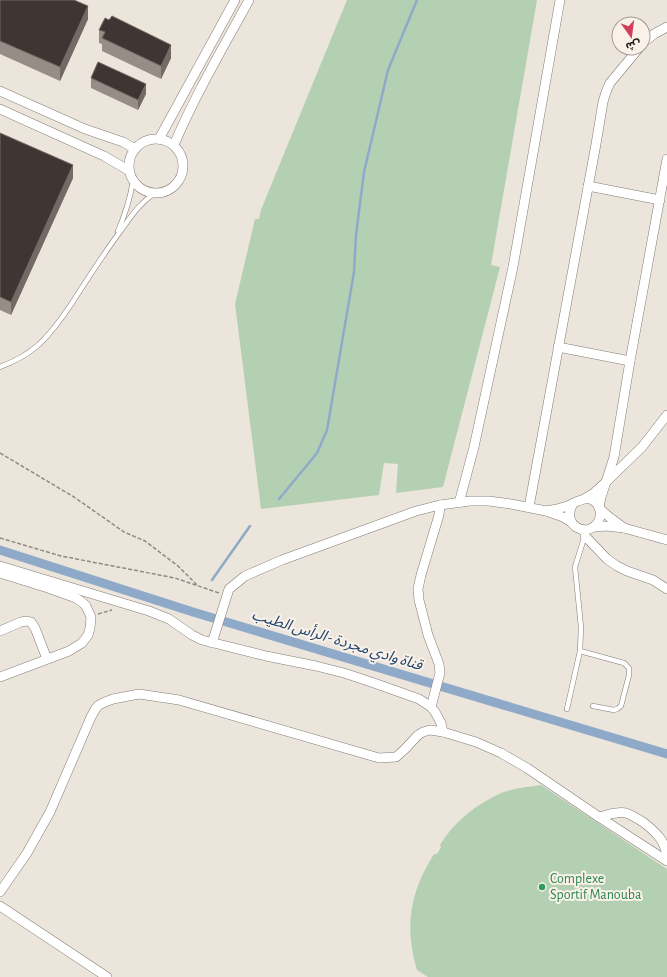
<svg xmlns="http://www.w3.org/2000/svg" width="667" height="977" font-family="'Alegreya Sans','Noto Sans Arabic',sans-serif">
	<rect width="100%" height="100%" fill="#ece5dc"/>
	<g fill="#b4d0b3">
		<polygon points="347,0 537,0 491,265 500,267 443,487 396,493 398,464 384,463 379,495 261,509 235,304 255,219 259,219 261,210 265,200"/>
		<path d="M541,785L667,869V977H428L417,970C404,926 410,892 434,854H437L441,847L440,845C454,821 477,804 501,793C514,788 528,787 541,785Z"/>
	</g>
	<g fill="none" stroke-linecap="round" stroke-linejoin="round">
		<g stroke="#8faac9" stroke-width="2.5">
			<polyline points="279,499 317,453 327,430 354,272 356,235 364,172 388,70 417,0"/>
			<polyline points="212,580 250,526"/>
		</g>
		<polyline stroke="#8faac9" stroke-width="9" points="0,550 193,612 667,754"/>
		<g stroke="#837c75" stroke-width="5.5">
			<g id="service">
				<path d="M118,231C125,215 130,199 133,181"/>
				<path d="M0,367C13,362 27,355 37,346C51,334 62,318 72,303C88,278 104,253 122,229C132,215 140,203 155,193"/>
				<polyline points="580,651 624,663 629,668 629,675 621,706 617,709 614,710 593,706"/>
				<polyline points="567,709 580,651 581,627 575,567 585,535"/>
			</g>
		</g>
		<g stroke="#837c75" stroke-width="10">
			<g id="minor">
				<polyline points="643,43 654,34 667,27"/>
				<polyline points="0,91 85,129 123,142 135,149"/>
				<polyline points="0,109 104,156 128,170"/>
				<circle cx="156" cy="166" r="27"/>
				<polyline points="159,139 235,0"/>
				<path d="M174,145C195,95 223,48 249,0"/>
				<polyline points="588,186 660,200"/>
				<polyline points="558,347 630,361"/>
				<polyline points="607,481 642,447 667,415"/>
				<polyline points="606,482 614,457 630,361 667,159"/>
				<polyline points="584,499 594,493 606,482 601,497 599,508 608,516 624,528 606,526 594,527"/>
				<polyline points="459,503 474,447 513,267 560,0"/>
				<polyline points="529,507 596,144 603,102 606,92 610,83 639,48"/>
				<path d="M571,522L563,517L546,511C552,510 558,509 564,507C575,504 590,490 599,507C601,512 601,517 598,522C587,540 560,524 573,504"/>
				<polyline points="624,528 667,540"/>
				<polyline points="585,536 607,559 617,566 627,571 653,580 667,589"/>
				<polyline points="0,566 149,611 169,619 192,635 202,640 266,656 316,666 344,673 374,683 419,699 431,707 435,712 441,723 443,732"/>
				<polyline points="0,573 48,588 76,598 83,603 86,606 91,617 90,628 88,635 82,643 69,651 0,677"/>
				<polyline points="0,631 21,622 27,621 31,622 35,628 47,659"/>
				<polyline points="212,643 229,589 245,576 282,560 416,511 440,505 470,501 489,501 511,504 546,511"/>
				<polyline points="431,707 440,673 439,664 428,635 419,600 418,589 421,575 439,515 440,505"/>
				<path d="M599,817C608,815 617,811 626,813C632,815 638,819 643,822C656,832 667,842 667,860"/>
				<polyline points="0,892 27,853 50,812 91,717 96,708 99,705 105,702 113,699 139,694 179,700 379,758 396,757 405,749 418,735 423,732 430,730 443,732 476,742 501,753 527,768 599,817 667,861"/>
				<polyline points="0,906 107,977"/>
			</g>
		</g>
		<g stroke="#8f8a83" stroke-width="1.5" stroke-dasharray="4 2" stroke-linecap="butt">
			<polyline points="0,453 74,497 124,532 145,541 178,566 198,586"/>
			<polyline points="0,538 61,556 175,578 219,593"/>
			<polyline points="98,614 112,610"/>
		</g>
		<use href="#service" stroke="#fff" stroke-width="4.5"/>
		<use href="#minor" stroke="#fff" stroke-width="9"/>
	</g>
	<g fill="#968d87">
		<polygon points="0,0 88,19 60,81 0,54"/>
		<polygon points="99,30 171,58 161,79 102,51 102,44 99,43"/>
		<polygon points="91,78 146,94 138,110 91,88"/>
		<polygon points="0,133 73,178 11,315 0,310"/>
	</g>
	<g fill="#736a65">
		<polygon points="88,6 88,19 60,81 60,67"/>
		<polygon points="171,45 171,58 161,79 161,66"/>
		<polygon points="146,84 146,94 138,110 138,100"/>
		<polygon points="73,165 73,178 11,315 11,302"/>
	</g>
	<g fill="#3f3532" stroke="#736a65">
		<polygon points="0,0 74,0 88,6 60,67 0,41"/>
		<polygon points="112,16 171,45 161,66 102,38 105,32 99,30 105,18 109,20"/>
		<polygon points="98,62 146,84 138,100 91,78"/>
		<polygon points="0,133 73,165 11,302 0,297"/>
	</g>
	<circle fill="#2e9e5b" stroke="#faf2e9" stroke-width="1.5" cx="542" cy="887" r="4"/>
	<g text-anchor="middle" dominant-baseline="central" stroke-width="4" stroke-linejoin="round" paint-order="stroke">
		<g font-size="14" fill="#27864d" stroke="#faf2e9" text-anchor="start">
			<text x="550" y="879">Complexe<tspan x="550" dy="16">Sportif Manouba</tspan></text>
		</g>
		<g font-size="15" font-style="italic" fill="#1f456f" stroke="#faf2e9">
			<text transform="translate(337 640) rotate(17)">قناة وادي مجردة - الرأس الطيب</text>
		</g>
	</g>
	<g transform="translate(631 36) rotate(166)"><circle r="19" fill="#faf2e9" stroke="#a49e98"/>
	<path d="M0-3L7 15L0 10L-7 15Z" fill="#d0405e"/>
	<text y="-6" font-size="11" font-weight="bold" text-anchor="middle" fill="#24211e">ش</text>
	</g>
</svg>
